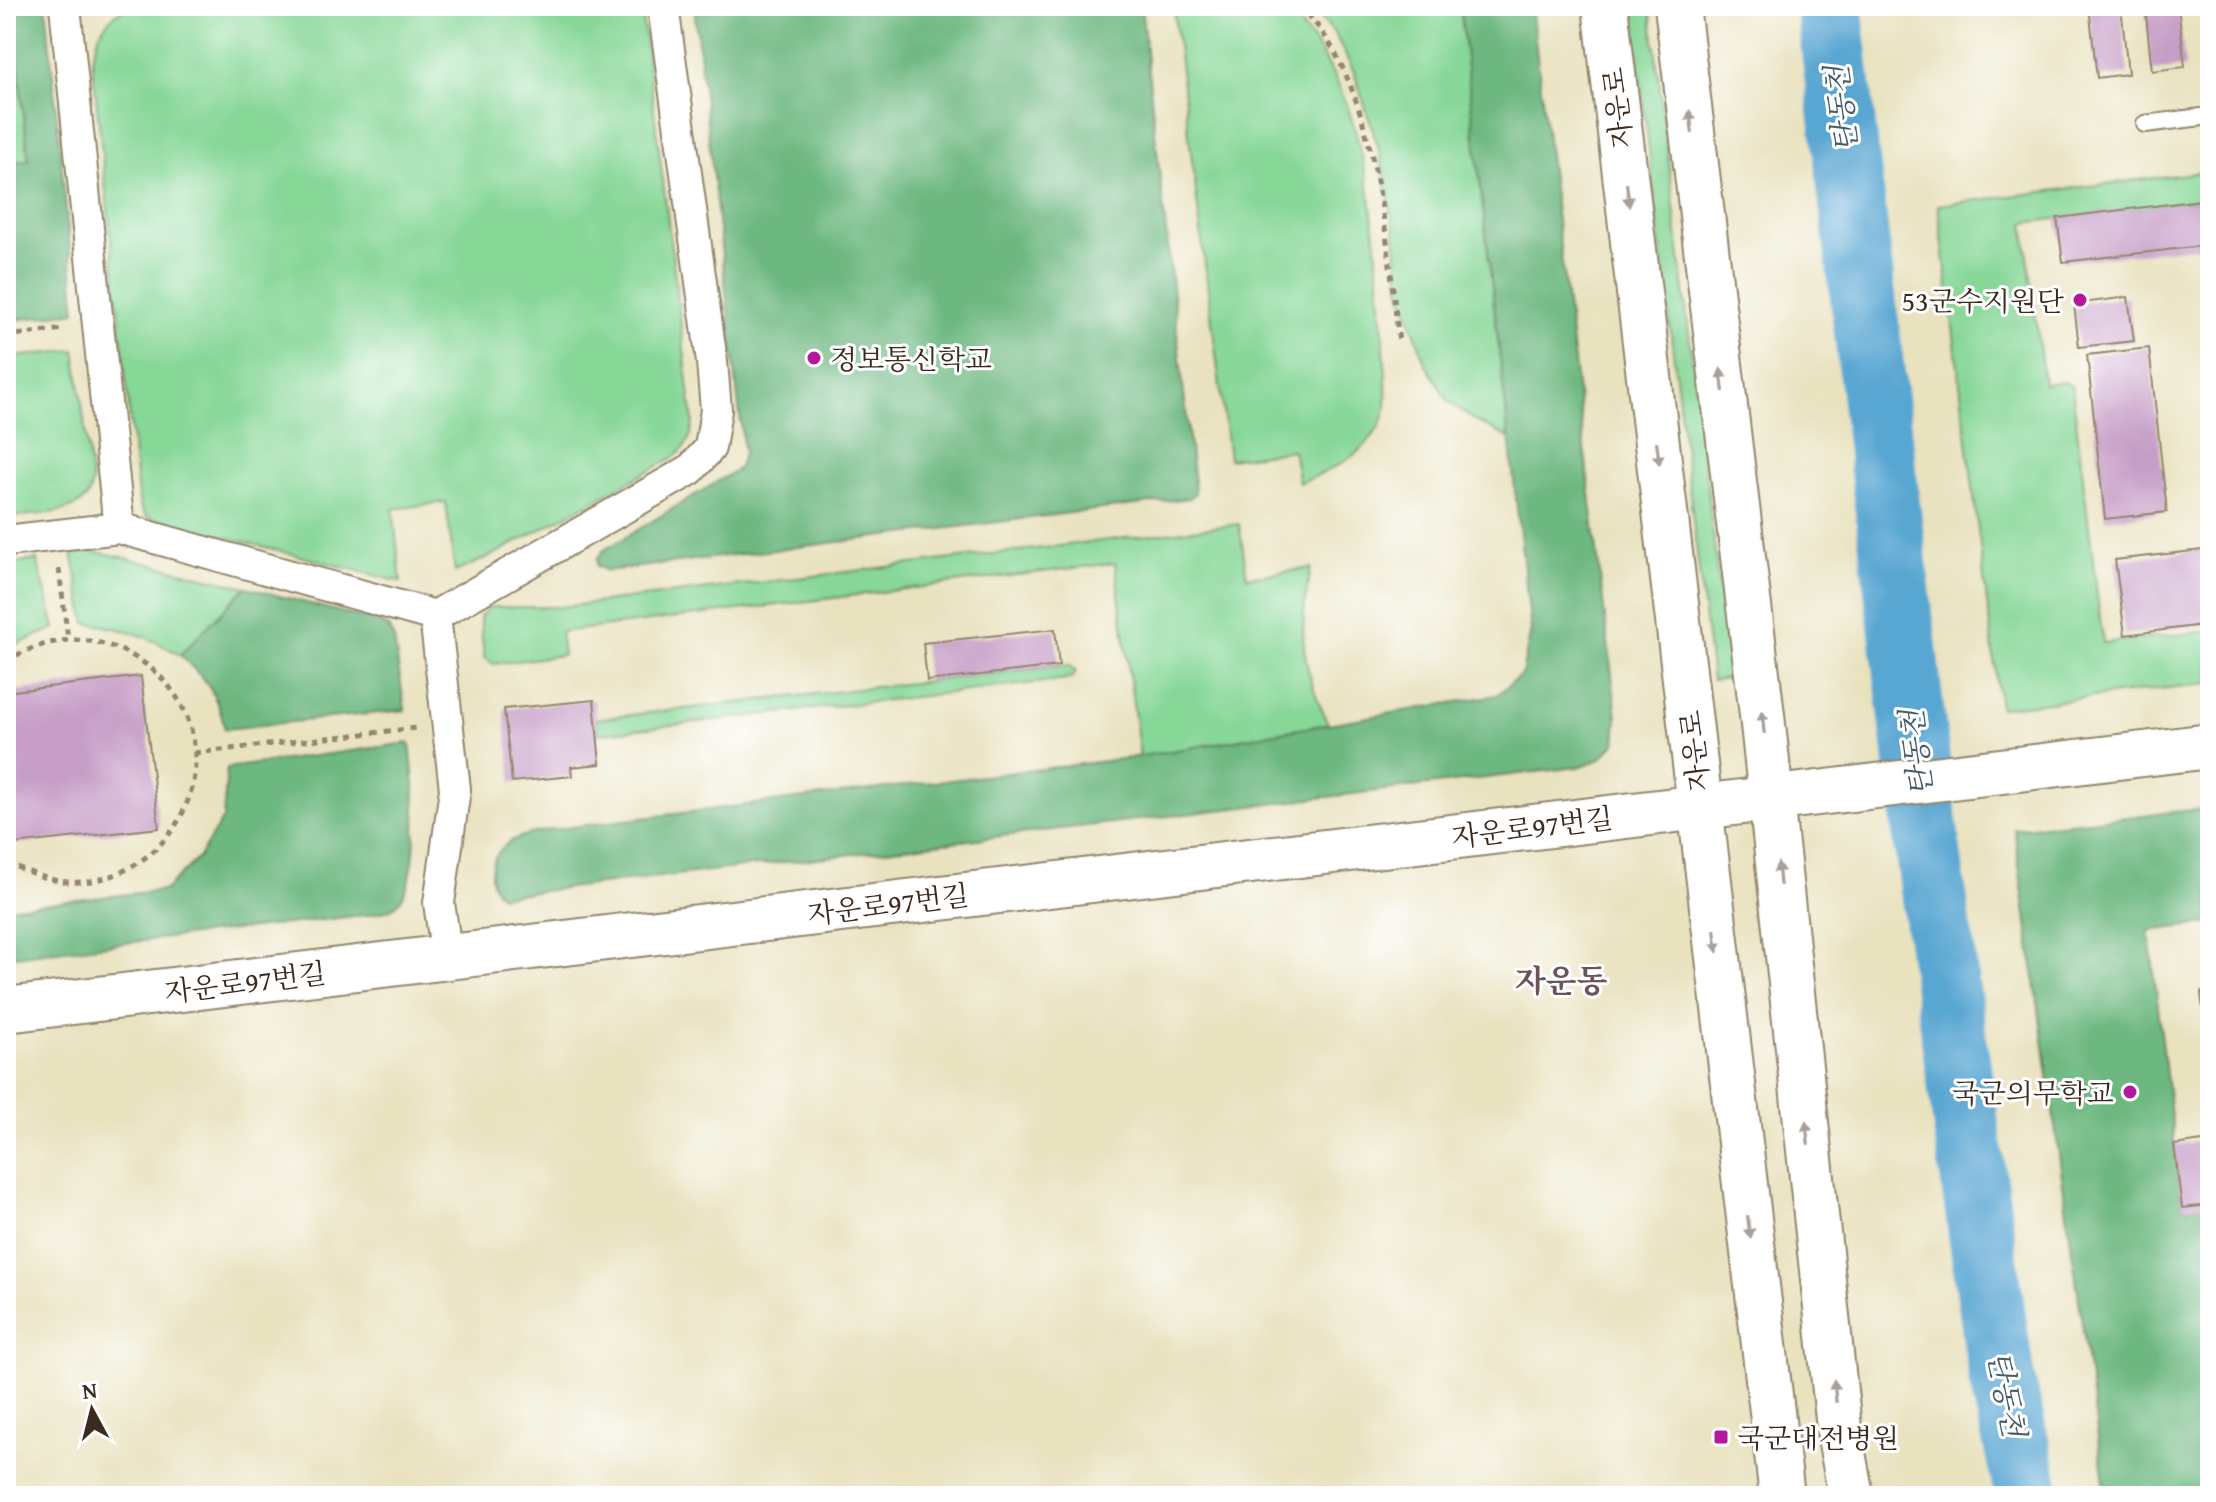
<svg xmlns="http://www.w3.org/2000/svg" width="2216" height="1502" font-family="'Gentium Book Plus','Noto Serif KR',serif">
	<rect width="100%" height="100%" fill="#fff"/>
	<filter id="ink" filterUnits="userSpaceOnUse"><feTurbulence type="fractalNoise" baseFrequency=".0125" numOctaves="2"/><feDisplacementMap in="SourceGraphic" scale="16" xChannelSelector="R" yChannelSelector="G"/><feConvolveMatrix kernelMatrix="1 2 1 2 8 2 1 2 1" color-interpolation-filters="sRGB"/></filter>
	<filter id="wash" filterUnits="userSpaceOnUse"><feTurbulence type="fractalNoise" baseFrequency=".006" numOctaves="4" result="noise"/><feDisplacementMap in="SourceGraphic" scale="32" xChannelSelector="R" yChannelSelector="G"/><feGaussianBlur stdDeviation="1.8" result="paint"/><feColorMatrix in="noise" values="0 0 0 0 0 0 0 0 0 0 0 0 0 0 0 0 0 1.4 0 .05"/><feComposite in="paint" operator="in"/></filter>
	<g filter="url(#wash)">
		<rect width="100%" height="100%" fill="#e9e2bf"/>
		<g fill="#87d797" stroke="#61805a" stroke-width="2">
			<polygon points="6,6 11,6 29,161 6,163"/>
			<path d="M132,6H641L693,422C691,438 687,448 673,458L489,557L455,572L446,502L393,509L401,582L147,517L141,509L138,495L92,59C97,33 105,16 132,6Z"/>
			<path d="M1173,6H1283C1370,87 1375,223 1383,335C1384,353 1390,405 1383,419C1367,454 1333,470 1299,483L1293,450L1229,459Z"/>
			<polygon points="1311,6 1460,6 1509,438 1479,423 1449,402 1425,363 1400,288 1395,231 1379,150 1354,72 1335,34"/>
			<polygon points="1632,6 1650,6 1730,678 1712,680"/>
			<polygon points="2210,171 2210,199 2024,223 2044,384 2065,382 2072,387 2103,643 2210,631 2210,683 2000,708 1938,205"/>
			<path d="M75,350L92,482C90,486 91,491 88,495C77,515 27,515 6,517V358Z"/>
			<path d="M1239,524L1247,577L1311,568C1297,631 1301,665 1328,724L1140,757L1115,563L560,632L563,655L494,664L484,658L480,617L489,607H561Z"/>
			<path d="M91,551L122,557L246,587L180,655C145,634 126,629 86,623L72,553Z"/>
			<polygon points="37,560 55,628 6,649 6,564"/>
			<polygon points="1068,665 1076,672 1073,677 1061,680 597,734 596,719"/>
		</g>
		<g fill="#6db880" stroke="#54714f" stroke-width="2">
			<polygon points="11,6 46,6 76,312 6,321 6,163 29,160"/>
			<polygon points="694,6 1141,6 1195,493 1190,498 607,571 597,566 597,559 603,551 738,469 744,452"/>
			<path d="M1460,6H1531L1617,717L1615,744L1599,760L1578,767L501,896C492,887 489,879 492,867C499,829 553,831 585,825L1130,758L1497,695L1522,674L1531,630Z"/>
			<path d="M246,587L378,622L388,627L394,639L405,710L225,729C216,691 208,682 180,655Z"/>
			<path d="M410,743C414,780 425,880 395,906C390,911 379,912 372,914L6,957V908L165,890L199,857L223,818L227,768Z"/>
			<polygon points="2210,808 2210,923 2149,931 2182,1208 2210,1205 2210,1496 2106,1496 2014,829"/>
		</g>
		<g fill="none" stroke-linecap="round" stroke-linejoin="round">
			<polyline stroke="#59a6d2" stroke-width="66" points="1829,6 1927,846 2001,1375 2028,1496"/>
		</g>
		<g id="blocks">
			<g fill="#c69dc6">
				<polygon points="2089,6 2121,6 2128,74 2097,78"/>
				<polygon points="2145,6 2178,6 2185,67 2152,71"/>
				<polygon points="2210,199 2210,245 2063,262 2057,218"/>
				<polygon points="2128,297 2134,341 2079,347 2074,304"/>
				<polygon points="2149,348 2167,512 2105,519 2087,355"/>
				<polygon points="2210,549 2210,624 2125,635 2115,560"/>
				<polygon points="1055,629 1059,666 927,681 923,643"/>
				<polygon points="141,676 159,828 6,845 6,692"/>
				<polygon points="594,700 600,764 571,767 572,776 512,782 504,709"/>
				<polygon points="2210,991 2210,1057 2208,1057 2201,992"/>
				<polygon points="2210,1140 2210,1205 2182,1208 2174,1145"/>
			</g>
		</g>
	</g>
	<g filter="url(#ink)">
		<use href="#blocks" fill-opacity="0" stroke="#92866e" stroke-width="2"/>
		<g fill="none" stroke-linecap="round" stroke-linejoin="round">
			<g stroke="#92866e" stroke-width="20">
				<polyline id="lane" points="2145,124 2210,116"/>
			</g>
			<g stroke="#92866e" stroke-width="34">
				<g id="street">
					<polyline points="65,6 119,528"/>
					<polyline points="6,541 119,528 435,616"/>
					<polyline points="447,957 439,903 455,789 435,616 690,470 710,448 716,410 712,362 663,6"/>
				</g>
			</g>
			<g stroke="#92866e" stroke-width="48">
				<g id="secondary">
					<polyline points="1605,6 1782,1496"/>
					<polyline points="1677,6 1762,715 1840,1437 1851,1496"/>
					<polyline points="6,1010 2210,746"/>
				</g>
			</g>
			<g stroke="#92866e" stroke-width="5" stroke-dasharray="6 6" stroke-linecap="butt">
				<path d="M1299,6C1376,75 1387,244 1399,342"/>
				<polyline points="6,336 65,329"/>
				<polyline points="59,569 68,639"/>
				<path d="M6,661C46,638 85,632 127,653C213,696 218,809 139,862C123,873 102,881 82,882C55,884 30,873 6,862"/>
				<polyline points="194,753 416,728"/>
			</g>
			<use href="#lane" stroke="#fff" stroke-width="16"/>
			<use href="#street" stroke="#fff" stroke-width="30"/>
			<use href="#secondary" stroke="#fff" stroke-width="44"/>
		</g>
		<defs><path id="oneway-solid" d="M-6-.8H1V-3.2L6.5 0L1 3.2V.8H-6Z" transform="scale(2)"/></defs>
		<g fill="#a79f9a">
			<use href="#oneway-solid" transform="translate(1691 122) rotate(-97)"/>
			<use href="#oneway-solid" transform="translate(1628 195) rotate(83)"/>
			<use href="#oneway-solid" transform="translate(1722 380) rotate(-97)"/>
			<use href="#oneway-solid" transform="translate(1658 453) rotate(83)"/>
			<use href="#oneway-solid" transform="translate(1763 722) rotate(-96)"/>
			<use href="#oneway-solid" transform="translate(1779 874) rotate(-96)"/>
			<use href="#oneway-solid" transform="translate(1716 941) rotate(83)"/>
			<use href="#oneway-solid" transform="translate(1807 1133) rotate(-96)"/>
			<use href="#oneway-solid" transform="translate(1749 1227) rotate(83)"/>
			<use href="#oneway-solid" transform="translate(1835 1391) rotate(-96)"/>
		</g>
	</g>
	<g fill="#b5179e" stroke="#fff" stroke-width="3">
		<circle cx="2080" cy="300" r="8"/>
		<circle cx="814" cy="358" r="8"/>
		<circle cx="2130" cy="1092" r="8"/>
		<rect x="1713" y="1429" width="16" height="16" rx="4"/>
	</g>
	<g text-anchor="middle" dominant-baseline="central" stroke-width="6" stroke-linejoin="round" paint-order="stroke">
		<g font-size="28" fill="#3b2a1e" stroke="#fff">
			<text transform="translate(1617 108) rotate(-97)">자운로</text>
			<text transform="translate(1694 751) rotate(-97)">자운로</text>
			<text transform="translate(1532 827) rotate(-7)">자운로97번길</text>
			<text transform="translate(888 904) rotate(-7)">자운로97번길</text>
			<text transform="translate(245 982) rotate(-7)">자운로97번길</text>
		</g>
		<g font-size="28" fill="#3b2a1e" stroke="#fff" text-anchor="end">
			<text x="2064" y="300">53군수지원단</text>
			<text x="830" y="358" text-anchor="start">정보통신학교</text>
			<text x="2114" y="1092">국군의무학교</text>
			<text x="1737" y="1437" text-anchor="start">국군대전병원</text>
		</g>
		<g font-size="30" font-style="italic" fill="#475c66" stroke="#fff">
			<text transform="translate(1841 109) rotate(-97)">탄동천</text>
			<text transform="translate(1916 753) rotate(-97)">탄동천</text>
			<text transform="translate(2007 1394) rotate(79)">탄동천</text>
		</g>
		<g font-size="32" font-weight="bold" fill="#6c5259" stroke="#fff">
			<text x="1561" y="980">자운동</text>
		</g>
	</g>
	<rect width="2216" height="1502" fill="none" stroke="#fff" stroke-width="32"/>
	<g transform="translate(92 1410) rotate(353)" stroke="#ffffff" stroke-width="6" paint-order="stroke">
	<path d="M0-6L14 30L0 20L-14 30Z" fill="#3b2a1e"/>
	<text y="-12" font-size="22" font-weight="bold" text-anchor="middle" fill="#3b2a1e">N</text>
	</g>
</svg>
